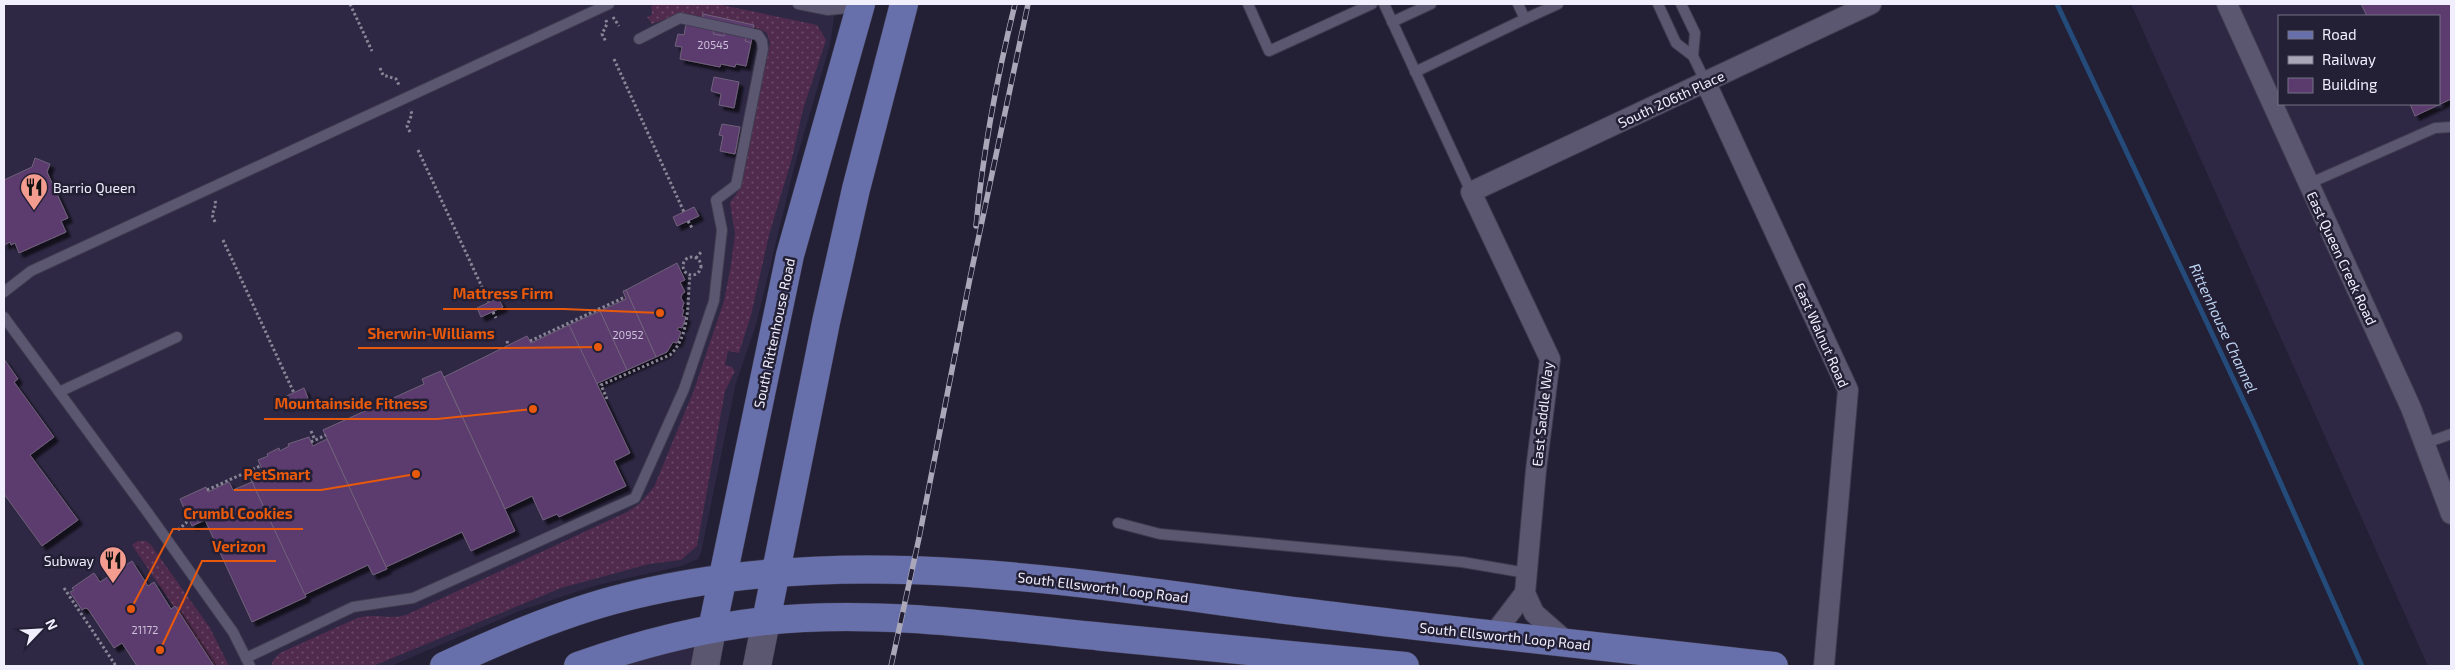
<svg xmlns="http://www.w3.org/2000/svg" width="2455" height="670" font-family="'Exo 2',sans-serif">
	<defs>
		<pattern id="grass-dots" width="8" height="8" patternUnits="userSpaceOnUse" patternTransform="scale(1.25)"><rect width="8" height="8" fill="#512b4d"/><path d="M2 2h.1M6 6h.1" fill="none" stroke="#6a4a68" stroke-width="1.8" stroke-linecap="round"/></pattern>
		<filter id="shadow"><feDropShadow dx="4.5" dy="4.5" stdDeviation="1" flood-color="#0009"/></filter>
	</defs>
	<rect width="100%" height="100%" fill="#231f35"/>
	<g fill="#2e2844" fill-rule="evenodd">
		<polygon points="4,4 836,4 830,45 794,168 756,325 736,383 701,553 698,559 682,566 597,585 522,610 391,666 4,666"/>
		<path d="M2131,4H2451V666H2428ZM2279,16H2439V104H2279Z"/>
		<polygon points="712,629 705,666 578,666"/>
	</g>
	<g fill="url(#grass-dots)">
		<path d="M656,4H717L817,25L826,40L803,109L792,158L769,235L751,315L739,353L728,351L725,365L732,367L735,371L725,391L697,546L681,560L649,564L561,588L373,666H271L274,659L280,653L355,619C372,612 389,620 406,615L627,512L639,504L654,487L694,390L724,301L731,265L735,234L730,203L739,190L770,43L767,33L762,30L681,13L652,24L647,17L652,15L651,6Z"/>
		<polygon points="138,541 146,541 151,545 210,628 229,666 214,666 132,545"/>
	</g>
	<g fill="none" stroke-linecap="round" stroke-linejoin="round">
		<polyline stroke="#244b7a" stroke-width="5" points="2057,4 2254,423 2362,666"/>
	</g>
	<g fill="#5b3b6e" stroke="#70627a" filter="url(#shadow)">
		<polygon points="2361,4 2451,4 2451,99 2415,116 2410,104 2439,104 2439,16 2367,16"/>
		<polygon points="703,14 754,25 751,43 745,41 746,37 725,33 724,36 713,34 714,30 701,27"/>
		<polygon points="686,24 714,30 713,34 724,36 725,33 746,37 745,41 751,43 746,66 736,64 735,67 721,64 720,67 680,59 682,47 675,46 678,34 684,35"/>
		<polygon points="714,77 739,82 734,108 719,105 721,94 711,91"/>
		<polygon points="722,124 740,127 735,154 720,151 723,136 719,135"/>
		<polygon points="35,158 50,164 47,172 68,218 61,221 66,232 19,253 15,243 11,245 10,242 4,245 4,180 32,167"/>
		<polygon points="694,207 699,216 677,226 673,217"/>
		<polygon points="677,263 685,280 680,282 685,292 682,294 681,298 684,303 682,309 684,310 682,316 686,317 682,328 679,327 677,330 681,332 677,343 673,342 667,352 656,357 626,290"/>
		<polygon points="626,290 656,357 627,370 600,311 626,299 623,291"/>
		<polygon points="498,298 503,307 481,317 477,308"/>
		<polygon points="600,311 627,370 596,384 569,325"/>
		<polygon points="569,325 630,453 614,461 626,486 559,517 557,514 543,520 532,496 505,509 444,377 527,336 531,343"/>
		<polygon points="4,359 18,379 14,382 54,437 30,455 78,520 42,546 4,494"/>
		<polygon points="441,371 515,531 471,551 462,532 386,567 323,430 424,384 422,379"/>
		<polygon points="304,388 308,398 286,407 282,398"/>
		<polygon points="309,437 313,446 327,439 387,569 373,575 368,565 304,595 249,475 262,469 258,460 268,456 267,454 279,448 280,451 289,446 288,444"/>
		<polygon points="229,482 233,490 252,482 306,597 252,622 205,520 192,526 180,499 206,487 208,492"/>
		<polygon points="132,561 148,586 154,582 171,609 175,606 214,666 137,666 122,643 114,648 88,609 85,608 82,610 70,592 74,590 72,588 94,573 100,582"/>
	</g>
	<g fill="none" stroke-linecap="round" stroke-linejoin="round">
		<g stroke="#3f3b4e" stroke-width="12">
			<g id="lane">
				<polyline points="798,4 828,10 858,7"/>
				<polyline points="1248,4 1269,51 1372,4"/>
				<polyline points="1384,4 1471,192"/>
				<polyline points="1518,4 1525,19 1558,4"/>
				<polyline points="1658,4 1676,43 1693,56 1706,83"/>
				<polyline points="1681,4 1695,33 1693,56"/>
				<polyline points="1392,22 1431,4"/>
				<polyline points="1415,72 1525,19"/>
				<polyline points="2308,184 2435,128 2451,127"/>
				<polyline points="4,292 31,271 609,4"/>
				<polyline points="4,317 148,513 233,632 250,666"/>
				<polyline points="59,392 177,337"/>
				<polyline points="2426,443 2451,434"/>
				<polyline points="1118,523 1160,534 1462,562 1527,573"/>
				<polyline points="246,658 353,607 413,598 635,498 684,389 714,301 722,230 716,200 736,185 763,49 762,41 758,35 680,18 639,39"/>
			</g>
		</g>
		<g stroke="#3f3b4e" stroke-width="22">
			<g id="street">
				<polyline points="2227,4 2411,408 2451,514"/>
				<polyline points="1706,83 1848,390 1824,666"/>
				<polyline points="1493,635 1525,593"/>
				<polyline points="1567,642 1534,613 1525,593 1536,470 1550,359 1471,192 1871,4"/>
			</g>
		</g>
		<g stroke="#3f3b4e" stroke-width="29">
			<g id="secondary">
				<polyline points="705,666 712,629"/>
				<polyline points="757,666 766,621"/>
			</g>
		</g>
		<g stroke="#3f3b4e" stroke-width="29">
			<g id="primary">
				<polyline points="766,621 826,322 856,189 904,4"/>
				<polyline points="712,629 790,255 861,4"/>
				<path d="M444,666C499,640 555,616 614,600C841,539 1074,583 1302,612C1459,632 1617,648 1774,666"/>
				<path d="M578,666C637,645 702,628 765,621C875,609 994,626 1104,637C1204,647 1305,656 1405,666"/>
			</g>
		</g>
		<g stroke="#888597" stroke-width="3" stroke-dasharray="2.5 2.5" stroke-linecap="butt">
			<polyline points="350,4 372,51"/>
			<polyline points="613,17 619,26"/>
			<polyline points="606,20 607,24 602,34 606,42"/>
			<polyline points="614,59 684,212"/>
			<polyline points="380,68 383,75 396,79 399,85"/>
			<polyline points="410,132 407,126 412,114 410,109"/>
			<polyline points="418,150 489,302"/>
			<polyline points="688,221 692,228"/>
			<polyline points="215,222 212,215 216,204 215,201"/>
			<polyline points="223,240 294,393"/>
			<circle cx="692" cy="266" r="9"/>
			<polyline points="696,258 702,251"/>
			<polyline points="493,312 496,318"/>
			<polyline points="507,341 508,345"/>
			<polyline points="530,341 625,297"/>
			<path d="M607,399L601,385L670,355C691,335 687,301 690,275"/>
			<polyline points="298,402 301,408"/>
			<polyline points="311,431 315,440"/>
			<polyline points="311,442 326,435"/>
			<polyline points="207,490 260,466"/>
			<polyline points="178,530 186,523 188,517"/>
			<polyline points="64,588 116,666"/>
		</g>
		<use href="#lane" stroke="#5b5770" stroke-width="10"/>
		<use href="#street" stroke="#5b5770" stroke-width="20"/>
		<use href="#secondary" stroke="#5b5770" stroke-width="28"/>
		<use href="#primary" stroke="#6770ab" stroke-width="28"/>
		<g stroke="#aaa7b9" stroke-width="5.5">
			<g id="rail">
				<path d="M976,226C983,151 997,77 1015,4"/>
				<polyline points="891,666 919,538 970,278 1028,4"/>
			</g>
		</g>
		<use href="#rail" stroke="#231f35" stroke-width="4" stroke-dasharray="11" stroke-linecap="butt"/>
	</g>
	<defs>
		<g id="restaurant-pin" transform="scale(1.4375)"><path d="M0 17L-7.5 6A9.5 9.5 0 1 1 7.5 6Z" fill="#f59c90" stroke="#231f35"/><path d="M-5-6h1v4h1v-4h1v4h1v-4h1v5L-1.5 .5V6h-2V.5L-5-1ZM5-6V6H3V1.5H1.5Q1.5-4 5-6Z" fill="#111"/></g>
	</defs>
	<g fill-rule="evenodd">
		<use href="#restaurant-pin" x="34" y="187"/>
		<use href="#restaurant-pin" x="113" y="560"/>
	</g>
	<g text-anchor="middle" dominant-baseline="central" stroke-width="5" stroke-linejoin="round" paint-order="stroke">
		<g font-size="11" fill="#ccc2da">
			<text x="713" y="44">20545</text>
			<text x="628" y="334">20952</text>
			<text x="145" y="629">21172</text>
		</g>
		<g font-size="14" fill="#f1effe" stroke="#231f35">
			<text transform="translate(1671 99) rotate(-25)">South 206th Place</text>
			<text transform="translate(2342 258) rotate(65)">East Queen Creek Road</text>
			<text transform="translate(774 333) rotate(-78)">South Rittenhouse Road</text>
			<text transform="translate(1822 335) rotate(66)">East Walnut Road</text>
			<text transform="translate(1542 414) rotate(-84)">East Saddle Way</text>
			<text transform="translate(1103 587) rotate(7)">South Ellsworth Loop Road</text>
			<text transform="translate(1505 636) rotate(6)">South Ellsworth Loop Road</text>
		</g>
		<g font-size="14" fill="#f1effe" stroke="#231f35" text-anchor="start">
			<text x="53" y="187">Barrio Queen</text>
			<text x="94" y="560" text-anchor="end">Subway</text>
		</g>
		<g font-size="15" font-style="italic" fill="#bcd3f1" stroke="#231f35">
			<text transform="translate(2224 328) rotate(65)">Rittenhouse Channel</text>
		</g>
	</g>
	<path fill="none" stroke="#e8590c" stroke-width="2" d="M660 313L564 309H443M598 347L505 348H358M533 409L437 419H264M416 474L321 490H234M131 609L173 529H303M160 650L202 561H276"/>
	<g fill="#e8590c" stroke="#231f35" stroke-width="2">
		<circle cx="660" cy="313" r="5"/>
		<circle cx="598" cy="347" r="5"/>
		<circle cx="533" cy="409" r="5"/>
		<circle cx="416" cy="474" r="5"/>
		<circle cx="131" cy="609" r="5"/>
		<circle cx="160" cy="650" r="5"/>
	</g>
	<g font-size="15" text-anchor="middle" font-weight="bold" fill="#e8590c" stroke="#231f35" stroke-width="5" stroke-linejoin="round" paint-order="stroke">
		<text x="503" y="299">Mattress Firm</text>
		<text x="431" y="339">Sherwin-Williams</text>
		<text x="351" y="409">Mountainside Fitness</text>
		<text x="277" y="480">PetSmart</text>
		<text x="238" y="519">Crumbl Cookies</text>
		<text x="239" y="552">Verizon</text>
	</g>
	<rect width="2455" height="670" fill="none" stroke="#f1effe" stroke-width="10"/>
	<rect x="2278" y="15" width="162" height="90" fill="#231f35" stroke="#757285"/>
	<rect x="2288" y="31" width="25" height="8" fill="#6770ab" stroke="#757285"/>
	<text x="2322" y="40" font-size="15" fill="#f1effe">Road</text>
	<rect x="2288" y="56" width="25" height="8" fill="#aaa7b9" stroke="#757285"/>
	<text x="2322" y="65" font-size="15" fill="#f1effe">Railway</text>
	<rect x="2288" y="78" width="25" height="15" fill="#5b3b6e" stroke="#757285"/>
	<text x="2322" y="90" font-size="15" fill="#f1effe">Building</text>
	<g transform="translate(40 630) rotate(65)" stroke="#231f35" stroke-width="4" paint-order="stroke">
	<path d="M0-4L9 19L0 12L-9 19Z" fill="#f1effe"/>
	<text y="-8" font-size="14" font-weight="bold" text-anchor="middle" fill="#f1effe">N</text>
	</g>
</svg>
